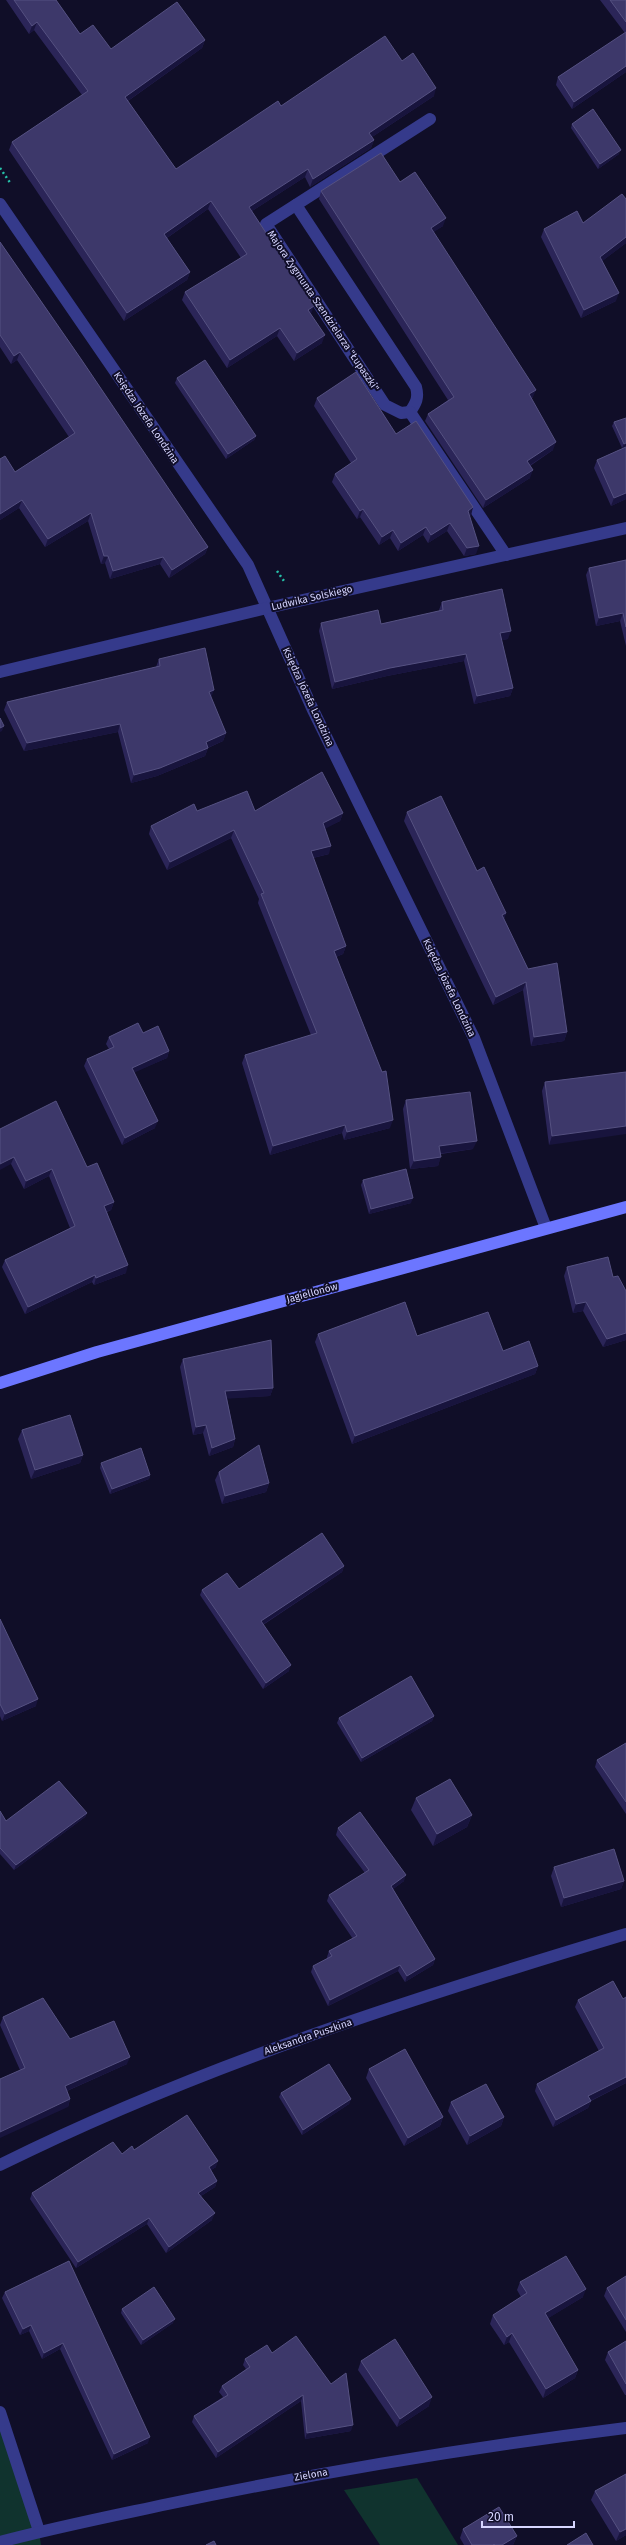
<svg xmlns="http://www.w3.org/2000/svg" width="626" height="2545" font-family="'Fira Sans',sans-serif">
	<rect width="100%" height="100%" fill="#100e28"/>
	<g fill="#10332e">
		<polygon points="0,2412 39,2531 41,2545 0,2545"/>
		<polygon points="417,2478 458,2545 380,2545 344,2490"/>
	</g>
	<g fill="none" stroke-linecap="round" stroke-linejoin="round">
		<g stroke="#26c2aa" stroke-width="2.5" stroke-dasharray="2 3" stroke-linecap="butt">
			<polyline points="0,168 11,184"/>
			<polyline points="277,571 284,581"/>
		</g>
		<g stroke="#353a8b" stroke-width="12">
			<polyline points="0,204 248,565 313,710 474,1038 546,1228"/>
			<path d="M296,205L416,387C419,398 416,403 410,412"/>
			<polyline points="410,412 401,413 385,405 266,224 430,119"/>
			<polyline points="410,412 506,555"/>
			<polyline points="0,672 267,608 626,528"/>
			<path d="M0,2165C199,2066 413,1998 626,1934"/>
			<polyline points="0,2412 39,2531"/>
			<path d="M0,2542C56,2527 112,2516 168,2504C320,2472 472,2447 626,2428"/>
		</g>
		<polyline stroke="#6c76ff" stroke-width="12" points="0,1383 97,1352 626,1207"/>
	</g>
	<g fill="#2b2558">
		<polygon points="6,0 56,0 80,34 111,49 205,40 202,48 128,101 176,169 281,106 402,61 434,96 372,137 374,140 371,148 310,187 305,177 252,211 311,314 322,343 294,361 277,336 227,368 182,300 185,292 241,258 208,209 167,238 190,272 187,280 124,321 9,150 12,142 82,95 34,30 29,34"/>
		<polygon points="600,0 626,0 626,72 572,109 556,85 558,77 625,33"/>
		<polygon points="572,124 619,154 598,169 571,128"/>
		<polygon points="400,182 443,226 433,232 533,397 531,399 553,450 530,466 530,478 483,508 425,421 428,414 448,400 319,199 321,191"/>
		<polygon points="626,199 626,243 602,261 616,301 581,318 541,237 544,229 583,223"/>
		<polygon points="0,242 208,547 205,554 169,578 160,564 110,579 105,563 101,564 88,521 45,547 19,508 0,520 0,459 15,472 69,437 17,360 11,364 0,347"/>
		<polygon points="177,378 256,436 254,440 226,459 175,383"/>
		<polygon points="317,398 396,434 473,507 470,516 476,554 464,556 447,531 428,543 423,535 398,551 390,538 379,545 360,517 357,519 332,482 335,474 351,463 314,406"/>
		<polygon points="614,422 626,447 622,448 612,426"/>
		<polygon points="626,447 626,499 611,506 594,468 597,460"/>
		<polygon points="626,560 626,646 620,621 596,626 586,575 589,568"/>
		<polygon points="442,602 508,639 501,640 513,688 510,696 474,704 464,661 387,676 332,689 319,631 321,623 381,624 439,611 439,610"/>
		<polygon points="159,659 211,698 226,733 223,741 208,748 205,756 157,776 131,783 118,732 24,751 4,710 7,702 156,667"/>
		<polygon points="197,811 255,811 343,813 340,821 325,828 329,854 313,858 346,946 343,954 336,957 390,1128 344,1140 342,1133 270,1155 242,1063 245,1055 311,1035 258,903 259,899 231,838 167,870 149,834 151,826"/>
		<polygon points="407,812 477,871 506,913 504,919 528,969 567,1032 564,1041 531,1046 523,990 493,1005 404,821"/>
		<polygon points="143,1033 169,1051 167,1058 134,1072 155,1128 122,1145 84,1066 87,1059 109,1049 106,1044 109,1037"/>
		<polygon points="626,1072 549,1145 542,1091 545,1082"/>
		<polygon points="406,1100 473,1149 441,1154 438,1166 410,1169 403,1109"/>
		<polygon points="0,1129 87,1167 114,1202 111,1210 107,1212 126,1273 94,1285 92,1282 25,1314 2,1267 5,1260 70,1228 49,1176 24,1189 11,1164"/>
		<polygon points="363,1180 411,1203 369,1214 361,1185"/>
		<polygon points="567,1267 626,1291 626,1340 603,1347 583,1311 573,1313 564,1276"/>
		<polygon points="318,1334 417,1336 503,1351 538,1366 535,1374 352,1444 315,1342"/>
		<polygon points="183,1359 273,1388 270,1396 227,1398 235,1439 233,1447 209,1456 203,1433 193,1435 180,1367"/>
		<polygon points="22,1430 83,1455 80,1463 31,1479 18,1439"/>
		<polygon points="101,1463 150,1475 149,1479 110,1494 100,1468"/>
		<polygon points="219,1472 269,1483 266,1492 222,1504 215,1480"/>
		<polygon points="344,1566 342,1572 263,1625 289,1671 263,1689 200,1595 202,1590 239,1589"/>
		<polygon points="0,1619 36,1706 2,1721 0,1716"/>
		<polygon points="434,1716 432,1721 361,1762 337,1723 339,1718"/>
		<polygon points="626,1743 626,1814 595,1767 597,1760"/>
		<polygon points="416,1798 472,1815 467,1827 433,1846 411,1810"/>
		<polygon points="0,1811 6,1821 87,1813 85,1817 14,1870 0,1854"/>
		<polygon points="338,1828 404,1881 393,1889 435,1959 433,1965 405,1982 398,1971 328,2006 311,1972 313,1966 327,1959 327,1957 329,1951 353,1939 327,1901 329,1895 365,1873 336,1835"/>
		<polygon points="554,1867 624,1881 621,1889 561,1907 551,1876"/>
		<polygon points="626,1997 626,2083 591,2101 588,2108 553,2127 535,2091 537,2084 599,2051 575,2007 578,2000 623,1999"/>
		<polygon points="3,2017 70,2039 127,2064 67,2091 70,2099 68,2107 20,2070 0,2025"/>
		<polygon points="369,2069 443,2117 440,2126 404,2146 366,2078"/>
		<polygon points="281,2093 351,2099 349,2104 302,2135 279,2097"/>
		<polygon points="451,2102 504,2117 501,2126 467,2145 448,2111"/>
		<polygon points="134,2150 216,2167 211,2170 217,2181 215,2187 201,2196 212,2220 166,2253 147,2224 76,2268 30,2199 32,2193 122,2154"/>
		<polygon points="69,2261 148,2443 112,2460 60,2349 42,2359 29,2331 20,2335 2,2298 5,2292"/>
		<polygon points="626,2276 626,2332 604,2296 607,2288"/>
		<polygon points="520,2282 583,2297 548,2318 578,2370 575,2378 543,2398 509,2342 504,2345 490,2324 493,2315 521,2297 517,2290"/>
		<polygon points="122,2309 173,2323 141,2345 121,2313"/>
		<polygon points="626,2341 626,2395 625,2395 605,2360 608,2352"/>
		<polygon points="272,2353 351,2431 305,2439 301,2401 216,2458 192,2422 194,2416 223,2397 219,2392 222,2386 246,2369 243,2365 245,2359"/>
		<polygon points="361,2361 429,2406 397,2427 358,2370"/>
		<polygon points="626,2474 626,2535 616,2541 591,2500 595,2491"/>
		<polygon points="463,2529 517,2536 513,2545 464,2545 460,2538"/>
	</g>
	<g fill="#18143d">
		<polygon points="37,22 34,30 29,34 32,26"/>
		<polygon points="205,40 202,48 122,105 125,97"/>
		<polygon points="626,66 626,72 572,109 574,102"/>
		<polygon points="436,88 434,96 366,141 369,133"/>
		<polygon points="374,140 371,148 310,187 313,179"/>
		<polygon points="621,150 619,154 598,169 600,164"/>
		<polygon points="308,169 305,177 246,215 249,207"/>
		<polygon points="211,201 208,209 161,242 164,234"/>
		<polygon points="446,218 443,226 428,236 431,228"/>
		<polygon points="626,237 626,243 597,265 600,257"/>
		<polygon points="190,272 187,280 124,321 127,313"/>
		<polygon points="619,293 616,301 581,318 584,310"/>
		<polygon points="314,306 311,314 308,310"/>
		<polygon points="280,328 277,336 227,368 230,360"/>
		<polygon points="325,335 322,343 294,361 297,353"/>
		<polygon points="20,352 17,360 11,364 14,356"/>
		<polygon points="536,390 533,397 526,402 529,394"/>
		<polygon points="256,436 254,440 226,459 228,454"/>
		<polygon points="556,442 553,450 524,469 527,461"/>
		<polygon points="626,443 626,447 622,448 624,444"/>
		<polygon points="533,470 530,478 483,508 486,500"/>
		<polygon points="626,493 626,499 611,506 614,498"/>
		<polygon points="22,500 19,508 0,520 0,514"/>
		<polygon points="473,507 471,516 465,519 468,511"/>
		<polygon points="363,509 360,517 357,519 360,511"/>
		<polygon points="91,513 88,521 45,547 48,539"/>
		<polygon points="450,523 447,531 428,543 431,535"/>
		<polygon points="426,527 423,535 398,551 401,543"/>
		<polygon points="393,530 390,538 379,545 382,537"/>
		<polygon points="479,546 476,554 464,556 467,548"/>
		<polygon points="208,547 205,554 169,578 172,570"/>
		<polygon points="104,556 108,556 105,563 101,564"/>
		<polygon points="163,557 160,564 110,579 113,571"/>
		<polygon points="623,613 620,621 596,626 599,618"/>
		<polygon points="511,631 508,639 497,641 500,633"/>
		<polygon points="466,654 464,661 387,676 332,689 335,682 390,668"/>
		<polygon points="513,688 510,696 474,704 477,696"/>
		<polygon points="214,690 211,698 209,692"/>
		<polygon points="120,724 118,732 24,751 27,743"/>
		<polygon points="4,726 2,731 0,732 0,728"/>
		<polygon points="226,733 223,741 205,749 208,748 205,756 157,776 131,783 134,775"/>
		<polygon points="343,813 340,821 321,831 323,823"/>
		<polygon points="234,830 231,838 167,870 170,862"/>
		<polygon points="331,846 329,854 308,859 311,851"/>
		<polygon points="506,913 503,922 502,915"/>
		<polygon points="346,946 343,954 331,959 334,951"/>
		<polygon points="526,982 523,990 493,1005 496,997"/>
		<polygon points="567,1032 564,1041 531,1046 534,1037"/>
		<polygon points="169,1051 167,1058 129,1075 132,1068"/>
		<polygon points="393,1120 390,1128 344,1140 347,1132"/>
		<polygon points="158,1121 155,1128 122,1145 125,1138"/>
		<polygon points="345,1125 342,1133 270,1155 273,1146"/>
		<polygon points="626,1126 626,1134 549,1145 552,1136"/>
		<polygon points="477,1141 473,1149 436,1154 439,1146"/>
		<polygon points="14,1157 11,1164 0,1170 0,1164"/>
		<polygon points="441,1157 438,1166 410,1169 414,1161"/>
		<polygon points="52,1169 49,1176 24,1189 26,1181"/>
		<polygon points="413,1198 411,1203 369,1214 371,1209"/>
		<polygon points="114,1202 111,1210 102,1213 104,1206"/>
		<polygon points="128,1265 126,1273 94,1285 96,1278"/>
		<polygon points="95,1275 92,1282 25,1314 28,1307"/>
		<polygon points="586,1302 583,1311 573,1313 576,1304"/>
		<polygon points="626,1333 626,1340 603,1347 607,1339"/>
		<polygon points="538,1366 535,1374 352,1444 355,1436"/>
		<polygon points="273,1388 270,1396 222,1399 225,1391"/>
		<polygon points="206,1425 203,1433 193,1435 196,1427"/>
		<polygon points="235,1439 233,1447 209,1456 212,1448"/>
		<polygon points="83,1455 80,1463 31,1479 35,1470"/>
		<polygon points="150,1475 149,1479 110,1494 112,1489"/>
		<polygon points="269,1483 266,1492 222,1504 225,1496"/>
		<polygon points="344,1566 342,1572 259,1627 261,1621"/>
		<polygon points="291,1665 289,1671 263,1689 266,1683"/>
		<polygon points="38,1699 36,1706 2,1721 5,1714"/>
		<polygon points="434,1716 432,1721 361,1762 362,1758"/>
		<polygon points="87,1813 85,1817 14,1870 16,1865"/>
		<polygon points="472,1815 467,1827 433,1846 437,1834"/>
		<polygon points="406,1875 404,1881 389,1892 391,1886"/>
		<polygon points="624,1881 621,1889 561,1907 564,1898"/>
		<polygon points="435,1959 433,1965 405,1982 407,1976"/>
		<polygon points="400,1965 398,1971 328,2006 330,2000"/>
		<polygon points="130,2057 127,2064 62,2093 65,2086"/>
		<polygon points="626,2077 626,2083 586,2103 588,2096"/>
		<polygon points="70,2099 68,2107 0,2138 0,2132"/>
		<polygon points="351,2099 349,2104 302,2135 303,2130"/>
		<polygon points="591,2101 588,2108 553,2127 556,2120"/>
		<polygon points="443,2117 440,2126 404,2146 408,2138"/>
		<polygon points="504,2117 501,2126 467,2145 470,2136"/>
		<polygon points="218,2161 216,2167 207,2173 209,2167"/>
		<polygon points="217,2181 215,2187 196,2199 198,2193"/>
		<polygon points="215,2213 212,2220 166,2253 169,2247"/>
		<polygon points="149,2218 147,2224 76,2268 78,2262"/>
		<polygon points="586,2289 583,2297 542,2322 545,2313"/>
		<polygon points="175,2319 173,2323 141,2345 143,2340"/>
		<polygon points="31,2325 29,2331 20,2335 23,2329"/>
		<polygon points="512,2333 509,2342 504,2345 507,2337"/>
		<polygon points="63,2343 60,2349 42,2359 44,2353"/>
		<polygon points="578,2370 575,2378 543,2398 546,2389"/>
		<polygon points="303,2395 301,2401 216,2458 218,2452"/>
		<polygon points="432,2397 429,2406 397,2427 400,2419"/>
		<polygon points="353,2425 351,2431 305,2439 307,2433"/>
		<polygon points="150,2437 148,2443 112,2460 114,2454"/>
		<polygon points="626,2529 626,2535 616,2541 620,2532"/>
		<polygon points="517,2536 513,2545 502,2545"/>
	</g>
	<g fill="#3d386a" stroke="#555181">
		<polygon points="14,0 56,0 80,34 93,25 111,49 177,2 205,40 125,97 176,169 278,101 281,106 385,36 402,61 413,53 436,88 369,133 374,140 313,179 308,169 249,207 314,306 308,310 325,335 297,353 280,328 230,360 185,292 247,254 211,201 164,234 190,272 127,313 12,142 88,91 37,22 32,26"/>
		<polygon points="610,0 626,0 626,22"/>
		<polygon points="626,32 626,66 574,102 558,77"/>
		<polygon points="593,109 621,150 600,164 572,124"/>
		<polygon points="381,153 400,182 415,172 446,218 431,228 536,390 529,394 556,442 527,461 533,470 486,500 428,414 454,397 321,191"/>
		<polygon points="622,194 626,199 626,237 600,257 619,293 584,310 544,229 577,211 583,223"/>
		<polygon points="0,242 81,359 208,547 172,570 163,557 113,571 108,556 104,556 91,513 48,539 22,500 0,514 0,459 5,456 15,472 75,433 20,352 14,356 0,335"/>
		<polygon points="205,360 256,436 228,454 177,378"/>
		<polygon points="356,372 396,434 416,421 473,507 468,511 479,546 467,548 450,523 431,535 426,527 401,543 393,530 382,537 363,509 360,511 335,474 357,459 317,398"/>
		<polygon points="626,418 626,443 624,444 614,422"/>
		<polygon points="626,447 626,493 614,498 597,460"/>
		<polygon points="626,560 626,627 623,613 599,618 589,568"/>
		<polygon points="502,589 511,631 500,633 513,688 477,696 466,654 390,668 335,682 321,623 378,610 381,624 443,610 442,602"/>
		<polygon points="205,648 214,690 209,692 226,733 206,742 208,748 160,768 134,775 120,724 27,743 7,702 160,666 159,659"/>
		<polygon points="0,718 4,726 0,728"/>
		<polygon points="322,772 343,813 323,823 331,846 311,851 346,946 334,951 382,1072 386,1071 393,1120 347,1132 345,1125 273,1146 245,1055 317,1033 261,894 264,893 234,830 170,862 151,826 194,804 197,811 247,791 255,811"/>
		<polygon points="441,796 477,871 484,867 506,913 502,915 528,969 557,963 567,1032 534,1037 526,982 496,997 407,812"/>
		<polygon points="138,1023 143,1033 158,1026 169,1051 132,1068 158,1121 125,1138 87,1059 114,1047 109,1037"/>
		<polygon points="626,1072 626,1126 552,1136 545,1082"/>
		<polygon points="470,1092 477,1141 439,1146 441,1157 414,1161 406,1100"/>
		<polygon points="56,1101 87,1167 97,1163 114,1202 104,1206 128,1265 96,1278 95,1275 28,1307 5,1260 75,1226 52,1169 26,1181 14,1157 0,1164 0,1129"/>
		<polygon points="406,1169 413,1198 371,1209 363,1180"/>
		<polygon points="608,1257 613,1277 618,1276 626,1291 626,1333 607,1339 586,1302 576,1304 567,1267"/>
		<polygon points="405,1302 417,1336 488,1312 503,1351 529,1341 538,1366 355,1436 318,1334"/>
		<polygon points="271,1340 273,1388 225,1391 235,1439 212,1448 206,1425 196,1427 183,1359"/>
		<polygon points="70,1415 83,1455 35,1470 22,1430"/>
		<polygon points="259,1445 269,1483 225,1496 219,1472"/>
		<polygon points="141,1448 150,1475 112,1489 101,1463"/>
		<polygon points="322,1533 344,1566 261,1621 291,1665 266,1683 202,1590 227,1573 239,1589"/>
		<polygon points="0,1619 38,1699 5,1714 0,1704"/>
		<polygon points="411,1676 434,1716 362,1758 339,1718"/>
		<polygon points="626,1743 626,1802 597,1760"/>
		<polygon points="450,1779 472,1815 437,1834 416,1798"/>
		<polygon points="59,1781 87,1813 16,1865 0,1848 0,1811 6,1821"/>
		<polygon points="360,1812 406,1875 391,1886 435,1959 407,1976 400,1965 330,2000 313,1966 332,1956 329,1951 357,1936 329,1895 369,1870 338,1828"/>
		<polygon points="614,1849 624,1881 564,1898 554,1867"/>
		<polygon points="613,1981 623,1999 626,1997 626,2077 588,2096 591,2101 556,2120 537,2084 604,2048 578,2000"/>
		<polygon points="43,1998 70,2039 114,2021 130,2057 65,2086 70,2099 0,2132 0,2079 25,2068 3,2017"/>
		<polygon points="405,2049 443,2117 408,2138 369,2069"/>
		<polygon points="329,2064 351,2099 303,2130 281,2093"/>
		<polygon points="486,2084 504,2117 470,2136 451,2102"/>
		<polygon points="187,2115 218,2161 209,2167 217,2181 198,2193 215,2213 169,2247 149,2218 78,2262 32,2193 113,2142 122,2154 132,2146 134,2150"/>
		<polygon points="566,2256 586,2289 545,2313 578,2370 546,2389 512,2333 507,2337 493,2315 527,2293 520,2282"/>
		<polygon points="69,2261 150,2437 114,2454 63,2343 44,2353 31,2325 23,2329 5,2292"/>
		<polygon points="626,2276 626,2320 607,2288"/>
		<polygon points="154,2287 175,2319 143,2340 122,2309"/>
		<polygon points="296,2336 331,2384 346,2373 353,2425 307,2433 303,2395 218,2452 194,2416 228,2395 222,2386 250,2367 245,2359 267,2345 272,2353"/>
		<polygon points="395,2339 432,2397 400,2419 361,2361"/>
		<polygon points="626,2341 626,2384 608,2352"/>
		<polygon points="626,2474 626,2529 620,2532 595,2491"/>
		<polygon points="499,2507 517,2536 502,2545 495,2545 494,2544 493,2545 472,2545 463,2529"/>
		<polygon points="586,2533 593,2545 567,2545"/>
		<polygon points="214,2541 216,2545 206,2545"/>
	</g>
	<g text-anchor="middle" dominant-baseline="central" stroke-width="4" stroke-linejoin="round" paint-order="stroke">
		<g font-size="10" fill="#d6d5ff" stroke="#100e28">
			<text transform="translate(323 311) rotate(56)">Majora Zygmunta Szendzielarza "Łupaszki"</text>
			<text transform="translate(146 418) rotate(56)">Księdza Józefa Londzina</text>
			<text transform="translate(312 598) rotate(-13)">Ludwika Solskiego</text>
			<text transform="translate(308 697) rotate(65)">Księdza Józefa Londzina</text>
			<text transform="translate(449 988) rotate(64)">Księdza Józefa Londzina</text>
			<text transform="translate(312 1293) rotate(-15)">Jagiellonów</text>
			<text transform="translate(308 2037) rotate(-19)">Aleksandra Puszkina</text>
			<text transform="translate(311 2475) rotate(-10)">Zielona</text>
		</g>
	</g>
	<path d="M482 2521v6h92v-6" fill="none" stroke="#d6d5ff" stroke-width="2"/>
	<text x="488" y="2521" font-size="12" fill="#d6d5ff" stroke="#100e28" stroke-width="3" paint-order="stroke">20 m</text>
</svg>
